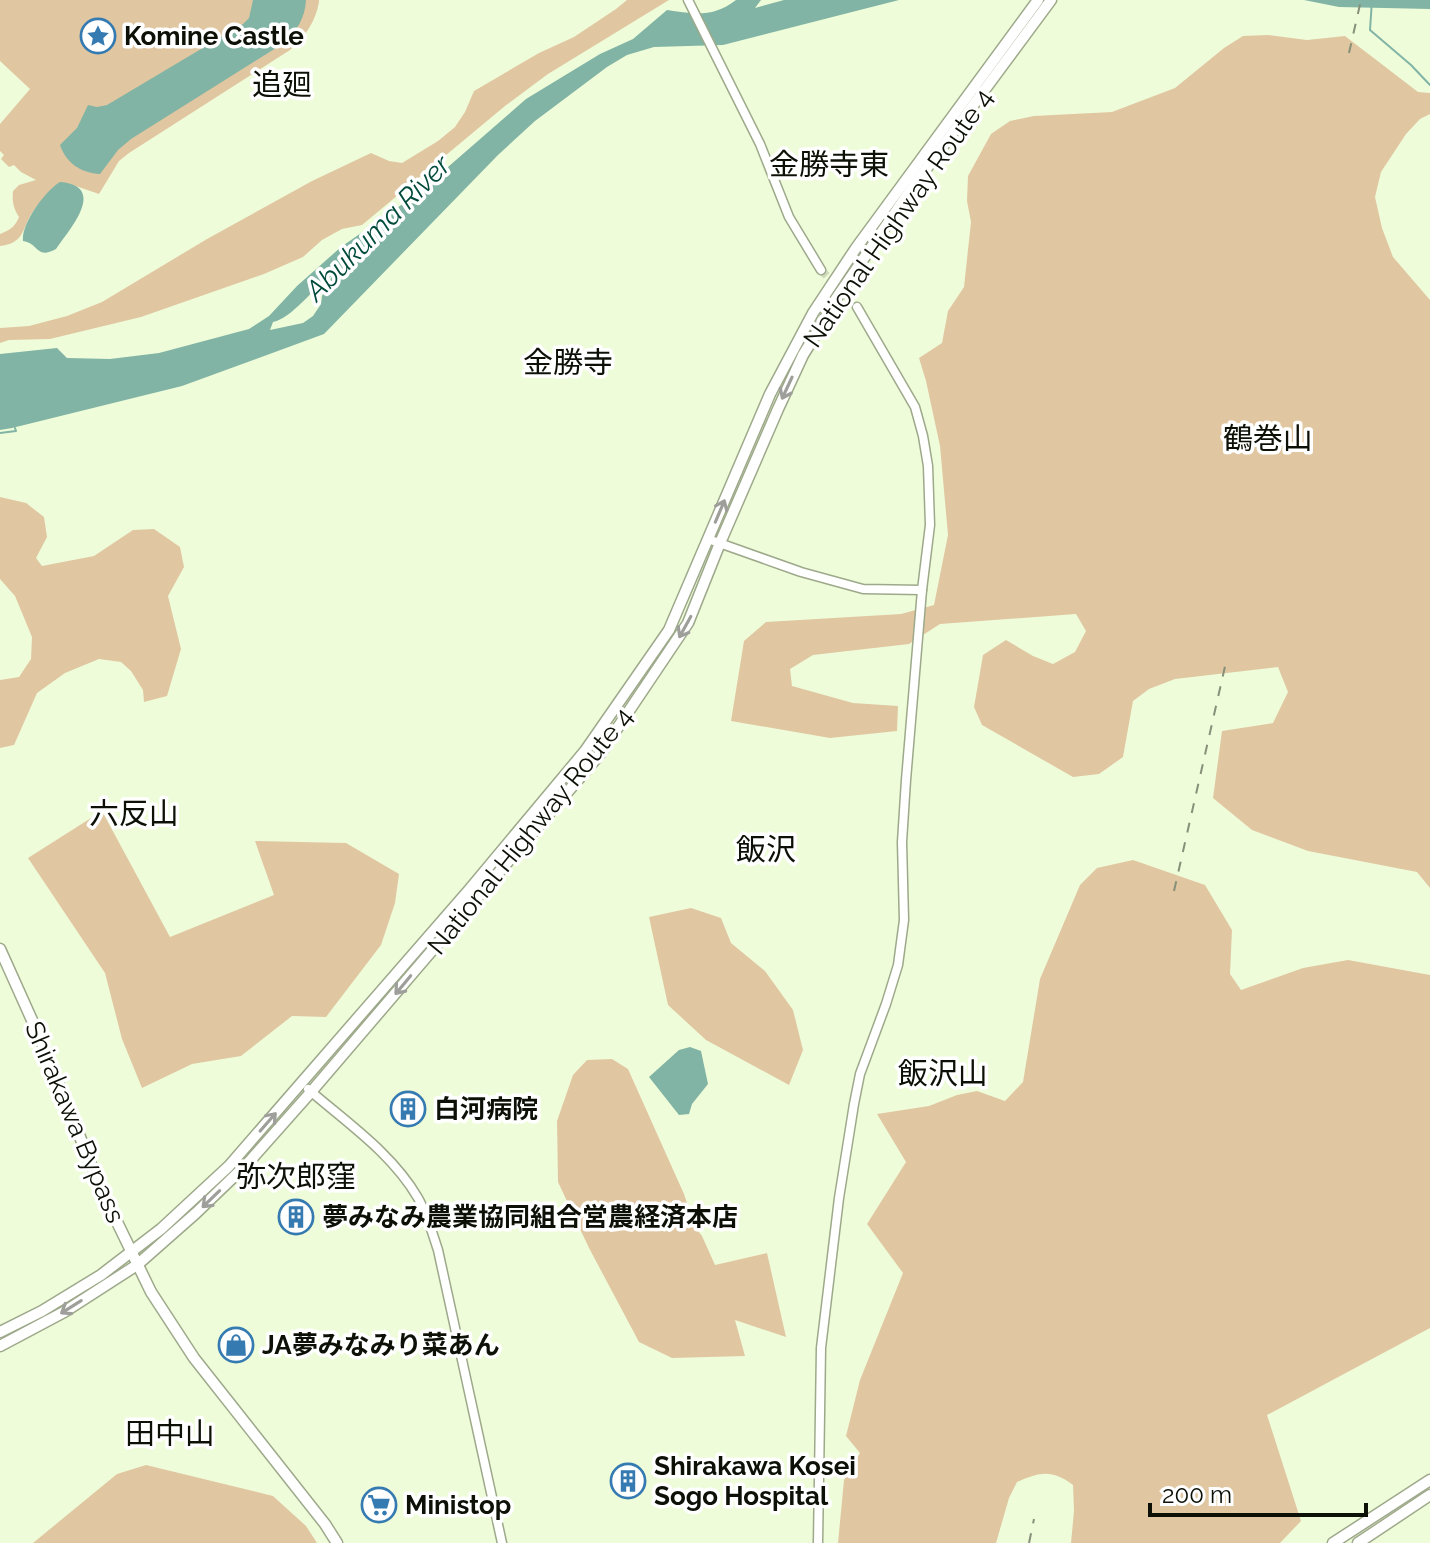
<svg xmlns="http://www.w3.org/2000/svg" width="1430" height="1543" font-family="Raleway,'Noto Sans JP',sans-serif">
	<rect width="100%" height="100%" fill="#effcda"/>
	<g fill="#e0c7a1">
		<path d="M0,0H319V2C316,20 305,38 290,50L129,153L119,161L99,194L67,183C57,191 43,200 35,209C21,226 27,243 0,246V234C10,230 15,227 19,217C13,208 12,201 13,191L19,185L36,180L21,172L14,165L9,167L1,159L4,155L0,151V124L30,89L0,61Z"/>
		<polygon points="627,0 669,0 548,74 505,106 362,225 342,229 322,240 303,257 264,274 141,317 50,339 9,340 0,343 0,328 29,326 67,316 102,302 207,239 312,181 371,153 389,161 402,163 438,141 455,127 465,112 474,91 539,53 574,37 616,9"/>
		<polygon points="1268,35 1307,40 1345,36 1418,92 1430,93 1430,114 1420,119 1406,134 1381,172 1375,197 1382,228 1393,257 1430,300 1430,888 1417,872 1308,851 1252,830 1213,798 1222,731 1273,723 1288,692 1278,667 1175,679 1149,689 1133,701 1123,757 1099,774 1073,777 982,725 974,707 983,655 1006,640 1033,656 1053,664 1075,652 1086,631 1076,614 940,624 909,644 813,655 790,669 792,686 853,703 898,706 897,731 830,738 731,721 744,641 766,622 901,614 934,605 948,535 940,446 926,381 919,358 942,343 948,311 964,287 971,222 967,201 968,176 991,134 1010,121 1034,116 1112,112 1175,88 1224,48 1243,36"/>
		<polygon points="0,497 26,503 44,517 47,537 36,558 42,566 94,556 133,530 154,529 180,547 184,567 168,596 181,649 167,696 144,702 143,690 131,671 121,662 99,659 65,673 37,693 14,745 0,748 0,680 19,677 31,659 32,637 15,596 0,579"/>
		<polygon points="102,811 170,937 274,895 255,841 346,843 399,874 395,903 381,945 326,1017 292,1016 241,1056 192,1064 142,1088 122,1039 105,973 28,858"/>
		<path d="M1133,860L1205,885L1232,930L1230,974L1241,990L1303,968L1348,960L1430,975V1328L1267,1415L1301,1521L1280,1543H1071L1074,1511L1073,1485C1052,1469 1040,1472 1017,1482L1009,1498L996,1543H838L844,1480L860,1453L846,1436L860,1380L903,1273L867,1224L906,1162L877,1114L929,1106L957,1095L977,1091L1005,1101L1023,1082L1040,979L1080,885L1097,868Z"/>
		<polygon points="691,908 721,918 731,943 765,971 793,1010 803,1050 789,1085 706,1040 668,1005 649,917"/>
		<polygon points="612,1059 628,1069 684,1194 695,1227 702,1236 715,1265 767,1253 786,1337 735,1320 745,1356 672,1358 639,1342 589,1248 558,1182 557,1121 573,1075 587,1060"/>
		<polygon points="146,1465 273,1496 306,1526 317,1543 33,1543 117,1474"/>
	</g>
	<g fill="#81b4a4" fill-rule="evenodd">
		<path d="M253,0H306C305,18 297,31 284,43L131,139L118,150L100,174C81,173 66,163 60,145L77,128L88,105L97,107L107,105L243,24L249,18Z"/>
		<path d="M736,0H761L755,8L784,0H899L723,45L654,47L627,55L607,67L535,121L498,155L324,334L182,386L12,428L0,430V354L57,348L67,358L110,359L159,353L249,329L269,316L297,286L341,247L417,194L526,99L600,54L633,39L667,10C693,14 713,18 736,0ZM332,276L322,296L321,304L313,316L303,323L270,330L273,322C293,318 312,288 332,276Z"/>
		<polygon points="1304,0 1430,0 1430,9 1339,7"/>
		<path d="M60,182C108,186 70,229 56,249C36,260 39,243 23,241C21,224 45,191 60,182Z"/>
		<polygon points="690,1047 701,1051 708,1084 692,1104 689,1114 679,1115 649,1077 679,1050"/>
	</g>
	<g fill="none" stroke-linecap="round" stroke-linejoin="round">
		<g stroke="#81b4a4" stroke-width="2">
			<polyline points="1372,0 1370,30 1411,65 1430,85"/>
			<polyline points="0,433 16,431 15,428"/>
		</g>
		<polyline stroke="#cdd9ba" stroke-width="8" stroke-dasharray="8 4" stroke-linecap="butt" points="821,270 857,307"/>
		<g stroke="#9da98a" stroke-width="11">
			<g id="secondary">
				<polyline points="688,0 760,144 789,217 821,270"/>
				<polyline points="708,539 801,572 863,589 922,590"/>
				<path d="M308,1089C346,1122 392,1153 418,1198C427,1214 432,1232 438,1250L502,1543"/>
				<polyline points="818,1543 821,1348 839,1198 854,1104 860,1074 886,1004 898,965 904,920 902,842 906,780 922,590 930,525 928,466 923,436 915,407 857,307"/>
			</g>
		</g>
		<g stroke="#9da98a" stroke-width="13">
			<g id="highway">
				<polyline points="0,949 40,1038 101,1189 151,1292 194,1358 325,1524 337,1543"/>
				<polyline points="0,1332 42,1311 101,1275 161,1229 229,1166 469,890 585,751 669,630 770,394 813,313 856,248 1038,0"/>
				<polyline points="0,1346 64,1312 137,1265 196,1213 248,1163 311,1092 600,754 688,623 720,543 778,409 803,355 825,319 831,306 912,188 1051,0"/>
				<polyline points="1333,1543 1430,1480"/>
				<polyline points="1358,1543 1430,1495"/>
			</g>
		</g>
		<use href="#secondary" stroke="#fff" stroke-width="8"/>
		<use href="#highway" stroke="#fff" stroke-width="10"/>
		<g stroke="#879079" stroke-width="2" stroke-dasharray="10 10" stroke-linecap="butt">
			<polyline points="1349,53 1361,0"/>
			<polyline points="1174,891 1226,662"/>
			<polyline points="1029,1543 1034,1519"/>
		</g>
	</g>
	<defs><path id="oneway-shaft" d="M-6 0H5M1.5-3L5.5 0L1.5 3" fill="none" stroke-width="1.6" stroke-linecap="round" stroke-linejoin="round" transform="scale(2)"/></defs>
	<g stroke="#9e9f9b">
		<use href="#oneway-shaft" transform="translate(787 388) rotate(115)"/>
		<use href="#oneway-shaft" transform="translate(720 511) rotate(-67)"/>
		<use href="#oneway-shaft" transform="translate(685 627) rotate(119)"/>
		<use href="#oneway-shaft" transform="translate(403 985) rotate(130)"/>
		<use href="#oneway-shaft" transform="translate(268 1122) rotate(-49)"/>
		<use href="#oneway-shaft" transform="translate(211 1199) rotate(136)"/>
		<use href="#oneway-shaft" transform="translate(71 1307) rotate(148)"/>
	</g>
	<defs>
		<g id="sight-ring" transform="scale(1.8)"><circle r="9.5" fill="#fff" stroke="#357ab0" stroke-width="1.5"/><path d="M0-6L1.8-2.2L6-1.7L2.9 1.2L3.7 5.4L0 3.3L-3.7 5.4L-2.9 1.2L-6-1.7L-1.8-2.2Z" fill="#357ab0"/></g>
		<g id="building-ring" transform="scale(1.8)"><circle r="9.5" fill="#fff" stroke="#357ab0" stroke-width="1.5"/><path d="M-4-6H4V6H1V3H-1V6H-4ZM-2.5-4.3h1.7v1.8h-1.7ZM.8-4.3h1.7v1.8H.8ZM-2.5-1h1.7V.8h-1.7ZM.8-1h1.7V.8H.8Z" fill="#357ab0"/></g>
		<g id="shop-ring" transform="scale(1.8)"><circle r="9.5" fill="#fff" stroke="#357ab0" stroke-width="1.5"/><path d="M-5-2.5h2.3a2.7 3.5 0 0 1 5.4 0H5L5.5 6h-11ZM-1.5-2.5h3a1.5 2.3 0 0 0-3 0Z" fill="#357ab0"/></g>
		<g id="supermarket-ring" transform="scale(1.8)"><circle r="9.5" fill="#fff" stroke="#357ab0" stroke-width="1.5"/><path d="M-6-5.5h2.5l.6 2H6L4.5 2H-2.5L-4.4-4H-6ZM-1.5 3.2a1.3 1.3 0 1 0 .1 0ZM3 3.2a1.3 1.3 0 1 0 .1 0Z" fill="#357ab0"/></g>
	</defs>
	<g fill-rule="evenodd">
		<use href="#sight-ring" x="98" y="36"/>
		<use href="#building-ring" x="408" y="1109"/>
		<use href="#building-ring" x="296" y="1217"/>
		<use href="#shop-ring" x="236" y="1345"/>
		<use href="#building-ring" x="628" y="1481"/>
		<use href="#supermarket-ring" x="379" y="1505"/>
	</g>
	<g text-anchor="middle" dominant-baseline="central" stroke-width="7" stroke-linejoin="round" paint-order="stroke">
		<g font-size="26" font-weight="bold" fill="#0c1006" stroke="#fff" text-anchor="start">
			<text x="124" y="36">Komine Castle</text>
			<text x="434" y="1109">白河病院</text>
			<text x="322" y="1217">夢みなみ農業協同組合営農経済本店</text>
			<text x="262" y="1345">JA夢みなみり菜あん</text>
			<text x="654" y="1466">Shirakawa Kosei<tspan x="654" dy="30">Sogo Hospital</tspan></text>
			<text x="405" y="1505">Ministop</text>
		</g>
		<g font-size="26" fill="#0c1006" stroke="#fff">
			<text transform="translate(898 218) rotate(-55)">National Highway Route 4</text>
			<text transform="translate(530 831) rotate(-51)">National Highway Route 4</text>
			<text transform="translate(75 1122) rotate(67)">Shirakawa Bypass</text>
		</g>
		<g font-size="28" font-style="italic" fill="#014b3c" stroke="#fff">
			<text transform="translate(378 228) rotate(-45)">Abukuma River</text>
		</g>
		<g font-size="30" fill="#0c1006" stroke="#fff">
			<text x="282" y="84">追廻</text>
			<text x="829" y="164">金勝寺東</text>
			<text x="568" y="362">金勝寺</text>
			<text x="1268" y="438">鶴巻山</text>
			<text x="134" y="813">六反山</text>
			<text x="766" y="849">飯沢</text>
			<text x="943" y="1073">飯沢山</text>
			<text x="296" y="1176">弥次郎窪</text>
			<text x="170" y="1433">田中山</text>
		</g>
	</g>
	<path d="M1150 1503v12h216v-12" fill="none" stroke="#0c1006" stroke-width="4"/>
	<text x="1162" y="1503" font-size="24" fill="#0c1006" stroke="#ffffff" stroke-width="6" paint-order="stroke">200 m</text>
</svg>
